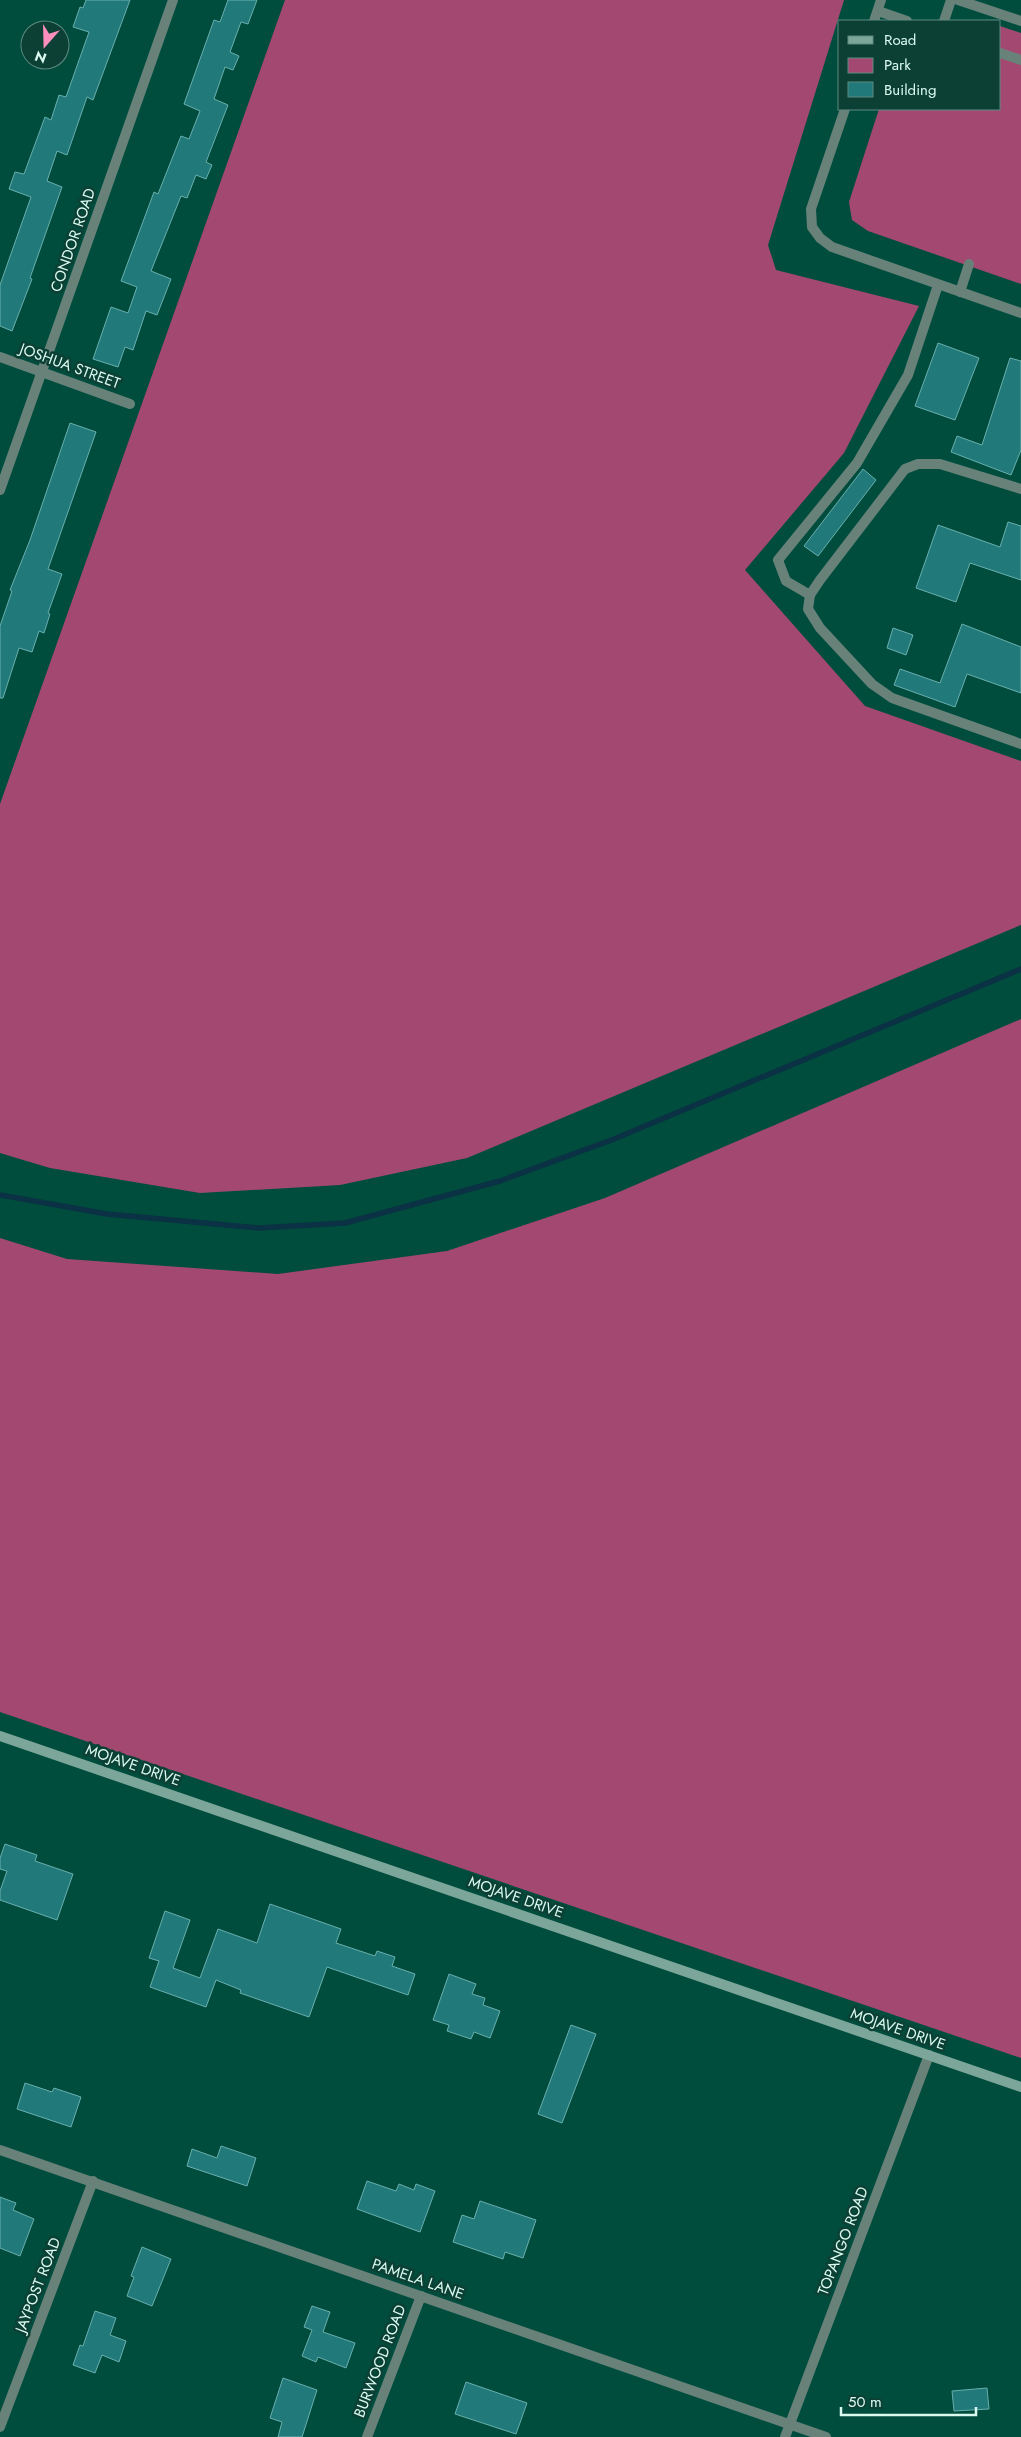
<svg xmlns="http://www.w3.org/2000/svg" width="1021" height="2437" font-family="Jost,sans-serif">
	<rect width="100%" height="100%" fill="#004d3e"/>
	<g fill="#a34871">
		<polygon points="285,0 844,0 768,245 776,270 919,306 844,453 745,570 865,706 1021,761 1021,925 467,1158 340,1185 200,1193 50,1168 0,1153 0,804"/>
		<polygon points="1000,26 1021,33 1021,284 868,231 852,220 849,202 879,109 1000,109"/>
		<polygon points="1021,1019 1021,2058 0,1712 0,1238 67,1259 278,1274 447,1251 605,1198"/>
	</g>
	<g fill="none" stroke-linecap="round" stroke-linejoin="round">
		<polyline stroke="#0a3144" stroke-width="5.5" points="0,1195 107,1214 258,1228 345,1223 500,1181 614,1139 1021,969"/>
	</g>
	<g fill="#217a79" stroke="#69afae">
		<polygon points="86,0 130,0 93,100 87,97 67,155 57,151 47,181 62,187 30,278 32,279 12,331 0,326 0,285 31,197 9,189 15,172 24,174 45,117 51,120 59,95 66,97 89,32 73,27 80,7 83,8"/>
		<polygon points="228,0 257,0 248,24 241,22 230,52 239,56 233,70 225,67 214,99 228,105 206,162 212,165 206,179 196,175 187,198 181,196 151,271 171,279 157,315 146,311 133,350 125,347 118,367 93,359 111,307 128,313 137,287 121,281 154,192 158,194 181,136 189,139 200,111 184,104 214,20 220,22"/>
		<polygon points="938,343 979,358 955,420 915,406"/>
		<polygon points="1010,358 1021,361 1021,450 1011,475 951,452 957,436 982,445"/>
		<polygon points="70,423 96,432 48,569 62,574 48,613 50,614 44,633 39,631 32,652 19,648 3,698 0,698 0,626 12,591 10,590 30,540"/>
		<polygon points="863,469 876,480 818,556 804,546"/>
		<polygon points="1008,522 1021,526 1021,580 970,563 956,602 916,588 938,525 1000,547"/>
		<polygon points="962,624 1021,647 1021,693 967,674 955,707 894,685 900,669 940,683"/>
		<polygon points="893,628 913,635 906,655 887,648"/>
		<polygon points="5,1844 37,1855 35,1861 73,1874 57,1920 0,1900 0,1891 7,1871 0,1869 0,1858"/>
		<polygon points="270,1904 341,1929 336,1943 375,1956 377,1951 395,1957 392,1966 415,1974 408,1995 327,1967 309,2017 240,1993 241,1990 216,1980 206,2007 150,1987 159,1961 149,1958 165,1911 190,1920 173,1968 200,1978 218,1929 257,1943"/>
		<polygon points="449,1974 476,1984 472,1994 485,1998 483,2005 500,2011 490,2038 474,2032 471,2039 447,2031 449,2025 433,2020"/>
		<polygon points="571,2025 596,2034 562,2123 538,2114"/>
		<polygon points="25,2083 52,2092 54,2088 81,2097 71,2127 17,2109"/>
		<polygon points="221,2146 256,2158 247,2186 187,2166 192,2149 217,2158"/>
		<polygon points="367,2181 396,2191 399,2184 414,2190 416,2184 435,2191 420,2232 357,2209"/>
		<polygon points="0,2197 16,2203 13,2210 34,2219 20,2256 0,2248"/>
		<polygon points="480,2201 536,2220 523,2258 505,2252 503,2259 453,2242 462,2215 474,2219"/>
		<polygon points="142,2247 171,2259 152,2306 127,2296 134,2277 131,2276"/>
		<polygon points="312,2306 330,2312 323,2332 355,2343 346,2368 318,2357 316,2362 302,2356 312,2330 304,2327"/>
		<polygon points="95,2311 116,2318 110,2335 126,2341 119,2362 102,2355 95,2373 73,2365 80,2345 83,2346"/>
		<polygon points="283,2378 317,2390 302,2437 278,2437 282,2422 270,2418"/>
		<polygon points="466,2382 527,2403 516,2434 455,2414"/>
		<polygon points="987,2388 989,2409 954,2411 952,2391"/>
	</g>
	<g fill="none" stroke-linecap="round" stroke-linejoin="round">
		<g stroke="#68827a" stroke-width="10">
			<polyline points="958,0 1021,21"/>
			<polyline points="878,11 907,21"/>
			<polyline points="944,21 951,0"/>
			<polyline points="1000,53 1021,60"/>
			<polyline points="960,292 969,264"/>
			<polyline points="1021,489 940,464 918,464 905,469 820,580 810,595 808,609 820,628 872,684 892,698 1021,744"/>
			<polyline points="810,595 786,581 778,560 857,463 908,375 938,285"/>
		</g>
		<g stroke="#68827a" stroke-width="10">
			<polyline points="874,21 881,0"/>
			<polyline points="845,109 811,209 812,227 820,238 832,247 1021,313"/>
			<polyline points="0,357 130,404"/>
			<polyline points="0,490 173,0"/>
			<polyline points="0,2150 826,2437"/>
			<polyline points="0,2427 93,2181"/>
			<polyline points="367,2437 421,2296"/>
			<polyline points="785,2437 929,2055"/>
		</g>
		<polyline stroke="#7ca699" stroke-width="10" points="0,1736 1021,2087"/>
	</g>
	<g text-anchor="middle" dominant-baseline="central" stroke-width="5" stroke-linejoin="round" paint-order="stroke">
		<g font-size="15" fill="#dafaf0" stroke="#0c4035">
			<text transform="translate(73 240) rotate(-71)">CONDOR ROAD</text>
			<text transform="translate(70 366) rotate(20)">JOSHUA STREET</text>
			<text transform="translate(133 1765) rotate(19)">MOJAVE DRIVE</text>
			<text transform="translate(516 1897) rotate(19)">MOJAVE DRIVE</text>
			<text transform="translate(898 2029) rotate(19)">MOJAVE DRIVE</text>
			<text transform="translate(843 2241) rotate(-69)">TOPANGO ROAD</text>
			<text transform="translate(418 2279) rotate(19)">PAMELA LANE</text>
			<text transform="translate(38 2285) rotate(-69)">JAYPOST ROAD</text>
			<text transform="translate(380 2361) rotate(-69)">BURWOOD ROAD</text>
		</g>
	</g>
	<rect x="838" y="20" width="162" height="90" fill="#0c4035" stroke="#5e8a80"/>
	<rect x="848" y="36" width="25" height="8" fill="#7ca699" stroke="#5e8a80"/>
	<text x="884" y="45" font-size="15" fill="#dafaf0">Road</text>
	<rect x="848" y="58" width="25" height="15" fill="#a34871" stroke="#5e8a80"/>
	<text x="884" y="70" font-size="15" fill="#dafaf0">Park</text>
	<rect x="848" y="82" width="25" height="15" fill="#217a79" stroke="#5e8a80"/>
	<text x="884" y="95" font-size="15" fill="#dafaf0">Building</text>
	<g transform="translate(45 45) rotate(200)"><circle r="24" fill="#0c4035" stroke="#5e8a80"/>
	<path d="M0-4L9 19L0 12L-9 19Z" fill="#fe8ebd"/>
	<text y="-8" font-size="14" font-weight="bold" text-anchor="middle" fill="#dafaf0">N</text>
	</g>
	<path d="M841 2407v8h135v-8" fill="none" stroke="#dafaf0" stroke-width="2.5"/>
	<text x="848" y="2407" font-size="15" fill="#dafaf0" stroke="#0c4035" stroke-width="4" paint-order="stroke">50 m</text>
</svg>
